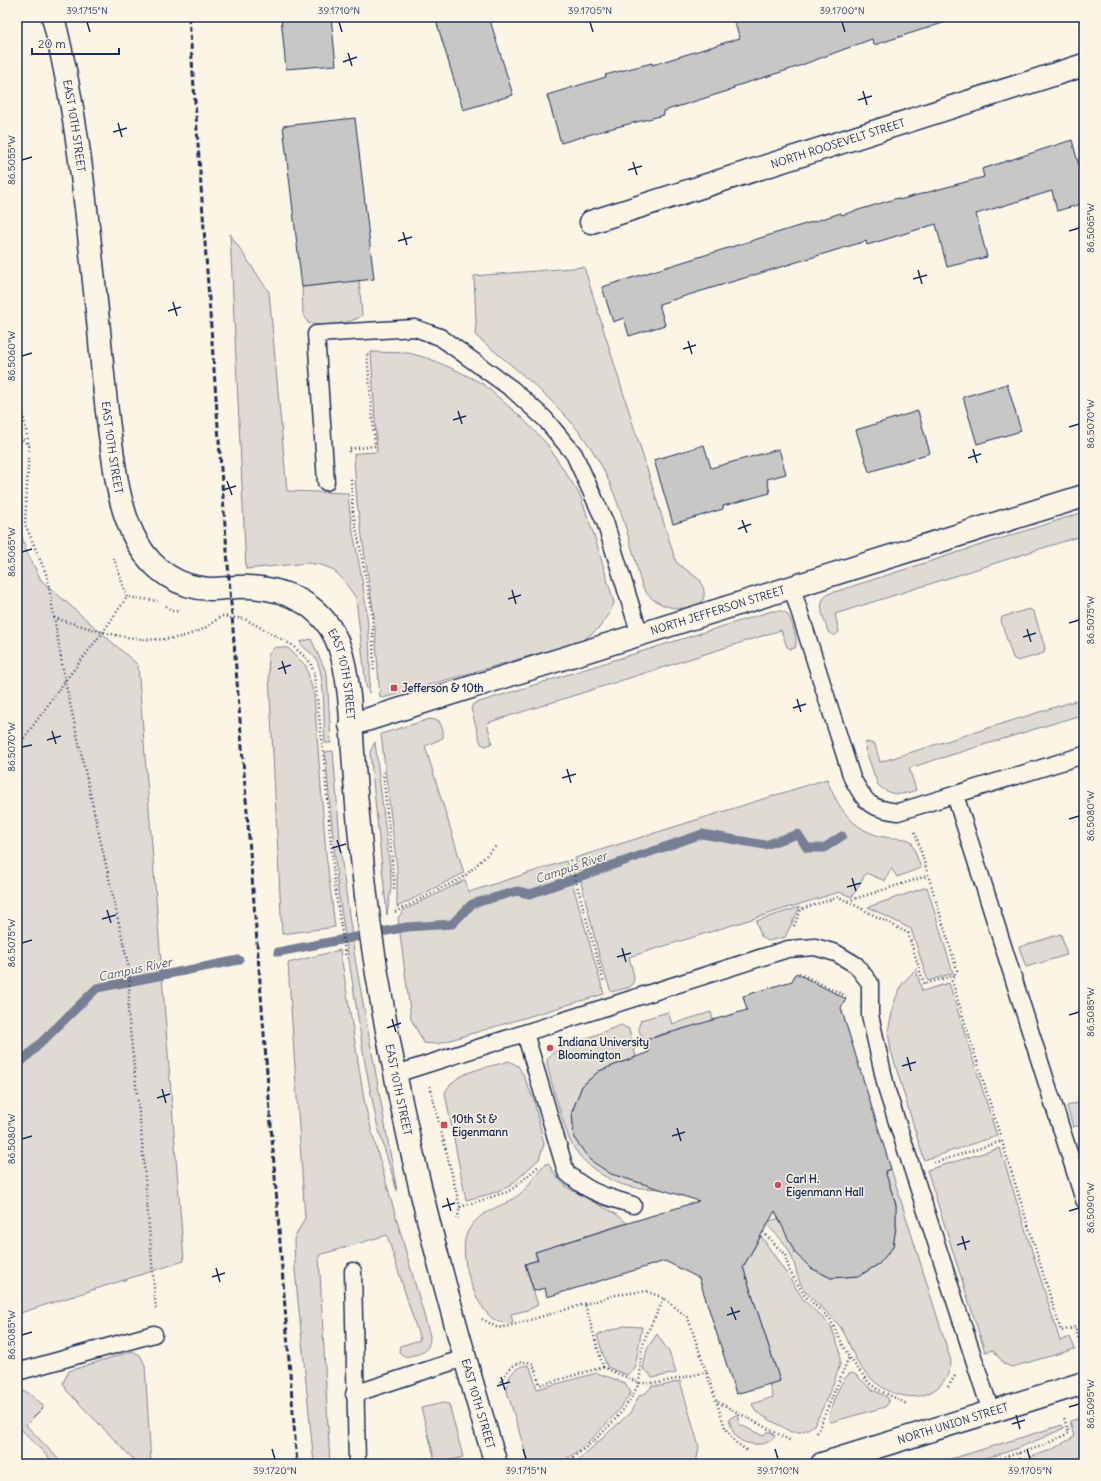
<svg xmlns="http://www.w3.org/2000/svg" width="1101" height="1481" font-family="Delius,sans-serif">
	<rect width="100%" height="100%" fill="#fcf5e5"/>
	<filter id="ink" filterUnits="userSpaceOnUse"><feTurbulence type="fractalNoise" baseFrequency=".025" numOctaves="2"/><feDisplacementMap in="SourceGraphic" scale="8" xChannelSelector="R" yChannelSelector="G"/><feConvolveMatrix kernelMatrix="1 2 1 2 8 2 1 2 1" color-interpolation-filters="sRGB"/></filter>
	<g filter="url(#ink)">
		<g fill="#dfdbd4" stroke="#7d8599">
			<path d="M230,234L269,292L287,491L348,493C350,522 357,551 362,580C368,616 372,656 369,693L366,686L356,598L342,578L332,569L321,565L308,563L246,569Z"/>
			<path d="M584,267L676,562L700,580C709,597 703,607 685,608C671,610 653,603 645,591C640,584 638,571 636,562C628,536 621,509 610,484C584,420 526,378 475,335L476,323L474,276Z"/>
			<path d="M359,280L362,315C354,324 319,327 308,323L303,313L302,287Z"/>
			<polygon points="371,352 409,353 430,359 458,371 483,384 521,417 547,444 580,495 595,538 614,603 608,616 599,628 582,641 383,698 380,697 374,616 357,503 354,458 354,454 358,453 377,452"/>
			<path d="M1084,512V535L835,614L839,632L834,636L828,632C825,620 815,603 828,594Z"/>
			<polygon points="17,517 25,548 41,580 138,665 184,1261 17,1314"/>
			<polygon points="1029,609 1034,612 1045,648 1044,653 1018,661 1013,658 1001,621 1002,617"/>
			<path d="M772,611C778,611 783,610 787,614C792,619 799,644 795,648L791,649L787,647L781,630L487,723L492,743L486,746L481,744L471,709L473,704Z"/>
			<path d="M311,639L327,674L331,743H325C323,721 326,678 316,659C312,652 303,649 300,642Z"/>
			<polygon points="275,647 288,648 306,666 314,695 326,854 335,927 282,934 268,655"/>
			<path d="M1084,698V714L909,768L916,790C901,796 890,796 878,785L865,749L866,742L875,744L880,762Z"/>
			<polygon points="430,719 439,721 443,730 443,738 425,746 464,873 397,907 397,868 381,734"/>
			<polygon points="375,742 391,876 391,887 387,915 370,752"/>
			<polygon points="333,751 342,863 355,959 397,1191 377,1124 365,1063 338,890 325,752"/>
			<path d="M827,779C837,807 853,831 884,837C893,839 904,837 911,841L921,868L897,877L891,868L885,881L866,873L852,897L839,892L629,957L634,976L633,984L630,987L611,992L601,963L575,858Z"/>
			<polygon points="566,861 604,994 437,1044 424,1043 411,1019 398,918 404,910 465,880 469,892"/>
			<polygon points="927,887 953,973 928,981 911,929 868,907"/>
			<polygon points="800,907 785,937 768,941 761,936 756,921"/>
			<polygon points="1061,934 1067,955 1026,967 1019,947"/>
			<path d="M340,950L365,1105L374,1140L430,1336C429,1355 421,1353 405,1357L399,1352L400,1346L420,1340L387,1235L319,1255L330,1464H314L295,1270L294,1239L305,1218L288,963Z"/>
			<polygon points="916,969 922,991 949,983 997,1136 924,1160 891,1051 888,1031 895,1000 902,984"/>
			<path d="M668,1012L672,1024L711,1012L713,1020L672,1045L668,1032L645,1040C639,1035 637,1027 641,1020Z"/>
			<path d="M621,1025L629,1029L636,1057L599,1071L582,1086L572,1112L574,1138L590,1159L665,1189C637,1188 622,1189 598,1172C587,1165 576,1153 570,1141C566,1132 546,1068 547,1061C548,1056 553,1053 557,1050Z"/>
			<path d="M509,1061L518,1066L523,1074L534,1101L544,1144L539,1159L510,1186L490,1194L466,1200L445,1093C455,1070 488,1068 509,1061Z"/>
			<polygon points="1084,1101 1084,1124 1073,1127 1067,1106"/>
			<polygon points="1000,1148 1060,1341 1070,1337 1075,1349 1012,1367 1004,1364 993,1350 985,1352 927,1170"/>
			<path d="M548,1163L558,1179L568,1188L616,1214L627,1223L535,1252L537,1260L525,1264L538,1305L528,1310L511,1314L513,1323C508,1323 502,1323 497,1321C475,1311 456,1252 468,1231C479,1210 502,1208 520,1194C531,1186 536,1169 548,1163Z"/>
			<path d="M891,1169L951,1361C950,1375 943,1385 931,1392C905,1406 872,1386 858,1363C851,1352 848,1338 841,1328C830,1312 813,1303 803,1288C796,1277 796,1265 790,1253C785,1242 776,1234 767,1225L770,1221L780,1218L811,1268L831,1278L859,1276L879,1264L893,1247L896,1227V1205L885,1171Z"/>
			<polygon points="761,1236 804,1300 831,1326 840,1351 840,1364 834,1382 819,1416 814,1425 808,1429 801,1432 791,1432 756,1412 752,1404 773,1397 769,1384 780,1381 743,1267"/>
			<polygon points="624,1326 642,1327 635,1368 627,1375 607,1367 597,1335"/>
			<polygon points="657,1334 669,1352 676,1373 652,1378 649,1373 643,1369 647,1349"/>
			<polygon points="132,1351 140,1355 145,1365 151,1464 138,1464 67,1391 63,1383 69,1371"/>
			<path d="M527,1365L530,1367L537,1389L597,1373L625,1383L631,1392C619,1413 577,1459 554,1464C547,1466 537,1464 529,1464L506,1388C508,1376 514,1367 527,1365Z"/>
			<path d="M851,1373L855,1374L871,1389L887,1397L889,1402L885,1407L831,1422L829,1420C829,1410 841,1377 851,1373Z"/>
			<polygon points="680,1381 699,1447 696,1464 574,1464 630,1413 640,1395 646,1393 652,1386 662,1386"/>
			<polygon points="17,1390 27,1392 42,1404 43,1408 26,1425 63,1464 55,1464 17,1425"/>
			<polygon points="442,1403 449,1404 463,1457 436,1464 421,1408"/>
			<path d="M737,1414L739,1417V1424L763,1436L767,1432H771L775,1436C769,1447 747,1446 739,1439C733,1434 731,1427 729,1419Z"/>
			<polygon points="1084,1417 1084,1464 1032,1464 1030,1457 1051,1450 1074,1437 1070,1421"/>
			<path d="M1062,1425L1064,1428C1026,1446 984,1464 941,1464V1462Z"/>
		</g>
		<g fill="none" stroke-linecap="round" stroke-linejoin="round">
			<g stroke="#767f94" stroke-width="9">
				<polyline points="278,952 407,927 452,924 472,904 517,891 530,894 702,834 765,845 798,834 807,848 824,848 842,836"/>
				<polyline points="17,1066 97,988 239,960"/>
			</g>
		</g>
		<g fill="#c8c7c6" stroke="#1b2f5e">
			<polygon points="281,17 331,17 336,65 286,69"/>
			<polygon points="435,17 489,17 513,95 463,110"/>
			<polygon points="747,17 946,17 946,22 874,45 872,39 791,69 733,87 734,89 664,111 664,115 605,130 561,143 547,95 606,77 605,75 652,63 652,65 740,38 734,21"/>
			<polygon points="355,118 374,279 302,287 283,126"/>
			<polygon points="1072,140 1084,184 1084,203 1057,211 1052,191 976,214 987,257 947,267 936,224 867,245 866,241 659,304 665,325 629,336 624,318 613,322 602,287 841,213 842,215 898,198 899,200 984,177 982,169"/>
			<polygon points="1007,384 1021,431 977,444 963,397"/>
			<polygon points="918,411 930,453 869,472 856,430"/>
			<polygon points="704,445 711,468 779,449 786,474 767,479 770,493 723,506 723,509 673,524 654,460"/>
			<polygon points="796,973 846,999 841,1008 891,1169 885,1171 896,1205 896,1227 893,1247 879,1264 859,1276 831,1278 811,1268 795,1253 775,1211 743,1267 780,1381 736,1394 699,1278 665,1261 547,1297 545,1288 534,1291 525,1264 538,1260 535,1252 699,1201 611,1174 590,1160 574,1138 572,1112 582,1086 599,1071 649,1052 645,1040 747,1010 743,996 792,981"/>
		</g>
		<g fill="none" stroke-linecap="round" stroke-linejoin="round">
			<g stroke="#1b2f5e" stroke-width="19">
				<g id="lane">
					<polyline points="326,482 316,334 415,328 440,337 512,389 545,419 574,454 605,522 640,635"/>
					<path d="M792,588L852,778C867,804 868,808 898,812L1084,755"/>
					<polyline points="955,795 1084,1200"/>
					<path d="M525,1033L566,1172C589,1193 604,1196 633,1205"/>
					<polyline points="396,1074 788,949 815,947 836,953 856,965 870,983 870,1015 887,1091 991,1412"/>
					<polyline points="353,1271 357,1464"/>
					<polyline points="17,1372 154,1334"/>
					<polyline points="354,1394 464,1358"/>
				</g>
			</g>
			<g stroke="#1b2f5e" stroke-width="25">
				<g id="street">
					<path id="s1" d="M591,222L1084,65"/>
					<path id="s2" d="M350,725L1084,496"/>
				</g>
			</g>
			<g stroke="#1b2f5e" stroke-width="25">
				<g id="secondary">
					<path id="s3" d="M53,17C79,119 88,225 99,330C102,365 105,400 110,435C115,471 119,511 138,544C153,570 179,588 210,589C224,589 237,586 250,587C289,589 325,607 339,646C351,680 351,730 354,766C358,820 363,874 370,928C396,1110 443,1288 496,1464"/>
					<path id="s4" d="M822,1464L1084,1383"/>
				</g>
			</g>
			<g stroke="#1b2f5e" stroke-width="2.5" stroke-dasharray="1 3" stroke-linecap="butt">
				<polyline points="17,404 23,415 29,446 25,524 47,576 65,681 130,973 128,1012 141,1130 156,1311"/>
				<polyline points="17,434 29,446"/>
				<polyline points="349,452 349,449 375,446 367,353"/>
				<polyline points="351,479 353,512 372,609 374,670"/>
				<polyline points="114,558 127,597 158,601"/>
				<polyline points="166,606 172,611 179,611"/>
				<polyline points="222,616 245,619 292,645 310,662 314,674 323,749 335,889 346,958"/>
				<path d="M54,618C101,631 153,652 201,630C208,627 215,621 221,616"/>
				<polyline points="17,748 65,681 103,632 127,597"/>
				<polyline points="383,772 394,880 394,891"/>
				<polyline points="915,832 957,970 952,981 1061,1331 1075,1327 1082,1350"/>
				<polyline points="570,860 604,983"/>
				<polyline points="848,901 927,876"/>
				<polyline points="395,912 464,877 497,845"/>
				<polyline points="794,926 801,909 839,897 908,933 924,984 956,975"/>
				<polyline points="799,973 846,996"/>
				<polyline points="430,1086 460,1207 457,1221"/>
				<polyline points="934,1163 1002,1141"/>
				<polyline points="460,1207 507,1192 515,1187 540,1165"/>
				<polyline points="763,1232 785,1255 790,1272 805,1296 830,1319 849,1357 869,1383 877,1389 907,1404"/>
				<polyline points="482,1319 498,1328 509,1326 616,1295 646,1291 664,1298 688,1318 725,1427 735,1442 749,1452"/>
				<polyline points="603,1367 639,1383 658,1383 707,1372"/>
				<path d="M501,1382C506,1370 518,1357 533,1364L540,1385L603,1367L585,1304"/>
				<polyline points="948,1387 955,1376"/>
				<polyline points="718,1402 791,1441"/>
				<polyline points="817,1433 849,1357"/>
				<polyline points="1019,1453 1022,1464"/>
				<polyline points="930,1460 934,1464"/>
				<path d="M563,1464C593,1444 622,1418 638,1385C642,1374 639,1360 642,1349C645,1333 658,1313 664,1298"/>
				<polyline points="981,1464 1042,1446 1069,1433 1064,1418"/>
			</g>
			<use href="#lane" stroke="#fcf5e5" stroke-width="16"/>
			<use href="#street" stroke="#fcf5e5" stroke-width="22"/>
			<use href="#secondary" stroke="#fcf5e5" stroke-width="22"/>
			<polyline stroke="#1b2f5e" stroke-width="3" stroke-dasharray="6 3" stroke-linecap="butt" points="189,17 225,525 297,1464"/>
		</g>
	</g>
	<path fill="none" stroke="#1b2f5e" stroke-width="1.5" d="M87,22L90,32M339,22L342,32M590,22L593,32M842,22L845,32M348,53L352,66M343,62L357,57M863,91L867,105M858,100L872,96M118,123L122,137M113,132L127,128M22,160L32,157M633,162L637,175M628,170L642,166M1069,231L1079,228M403,232L407,245M398,241L412,237M918,270L922,284M913,279L927,275M173,302L177,316M168,311L181,307M688,341L692,354M683,349L696,345M22,356L32,353M458,411L462,424M453,420L466,416M1069,427L1079,424M973,449L977,463M968,458L981,454M227,481L232,495M223,490L236,486M742,520L747,533M738,529L751,524M22,552L32,549M512,590L516,604M508,599L521,595M1069,623L1079,620M1027,629L1031,642M1023,637L1036,633M282,661L286,674M278,669L291,665M797,699L801,712M793,708L806,704M52,731L56,744M47,740L61,736M22,747L32,745M567,769L571,783M562,778L576,774M1069,819L1079,816M337,840L341,853M332,848L346,844M852,878L856,891M847,887L861,883M107,910L111,923M102,919L116,915M22,943L32,940M622,948L626,962M617,957L631,953M1069,1015L1079,1012M392,1019L396,1032M387,1028L401,1023M907,1057L911,1071M902,1066L916,1062M162,1089L166,1103M157,1098L170,1094M677,1128L681,1141M672,1136L685,1132M22,1139L32,1136M447,1198L451,1211M442,1207L455,1203M1069,1211L1079,1208M962,1236L966,1250M957,1245L970,1241M216,1268L220,1282M212,1277L225,1273M731,1307L736,1320M727,1315L740,1311M22,1335L32,1332M501,1377L505,1390M497,1386L510,1382M1069,1407L1079,1404M1016,1415L1020,1429M1012,1424L1025,1420M272,1449L275,1459M523,1449L526,1459M775,1449L778,1459M1027,1449L1030,1459"/>
	<g fill="#d1495b" stroke="#fcf5e5" stroke-width="1.5">
		<rect x="390" y="684" width="8" height="8" rx="2"/>
		<circle cx="550" cy="1048" r="4"/>
		<rect x="440" y="1121" width="8" height="8" rx="2"/>
		<circle cx="778" cy="1185" r="4"/>
	</g>
	<g text-anchor="middle" dominant-baseline="central" stroke-width="3" stroke-linejoin="round" paint-order="stroke">
		<g font-size="11" fill="#1b2f5e" stroke="#fcf5e5">
			<text stroke="none"><textPath href="#s3" startOffset="111">EAST 10TH STREET</textPath></text>
			<text stroke="none"><textPath href="#s1" startOffset="259">NORTH ROOSEVELT STREET</textPath></text>
			<text stroke="none"><textPath href="#s3" startOffset="435">EAST 10TH STREET</textPath></text>
			<text stroke="none"><textPath href="#s2" startOffset="385">NORTH JEFFERSON STREET</textPath></text>
			<text stroke="none"><textPath href="#s3" startOffset="806">EAST 10TH STREET</textPath></text>
			<text stroke="none"><textPath href="#s3" startOffset="1226">EAST 10TH STREET</textPath></text>
			<text stroke="none"><textPath href="#s3" startOffset="1550">EAST 10TH STREET</textPath></text>
			<text stroke="none"><textPath href="#s4" startOffset="137">NORTH UNION STREET</textPath></text>
		</g>
		<g font-size="11" font-weight="bold" fill="#1b2f5e" stroke="#fcf5e5" text-anchor="start">
			<text x="402" y="688">Jefferson &amp; 10th</text>
			<text x="558" y="1042">Indiana University<tspan x="558" dy="13">Bloomington</tspan></text>
			<text x="452" y="1119">10th St &amp;<tspan x="452" dy="13">Eigenmann</tspan></text>
			<text x="786" y="1179">Carl H.<tspan x="786" dy="13">Eigenmann Hall</tspan></text>
		</g>
		<g font-size="12" font-style="italic" fill="#485779" stroke="#fcf5e5">
			<text transform="translate(571 867) rotate(-19)">Campus River</text>
			<text transform="translate(135 969) rotate(-12)">Campus River</text>
		</g>
	</g>
	<rect width="1101" height="1481" fill="none" stroke="#fcf5e5" stroke-width="44"/>
	<path d="M32 48v6h87v-6" fill="none" stroke="#1b2f5e" stroke-width="2"/>
	<text x="38" y="48" font-size="12" fill="#1b2f5e" stroke="#fcf5e5" stroke-width="3" paint-order="stroke">20 m</text>
	<rect x="22" y="22" width="1057" height="1437" fill="none" stroke="#1b2f5e" stroke-width="1.5"/>
	<g font-size="10" text-anchor="middle" fill="#1b2f5e">
		<text x="87" y="14">39.1715°N</text>
		<text x="339" y="14">39.1710°N</text>
		<text x="590" y="14">39.1705°N</text>
		<text x="842" y="14">39.1700°N</text>
		<text transform="translate(11 160) rotate(-90)" y="4">86.5055°W</text>
		<text transform="translate(1090 228) rotate(-90)" y="4">86.5065°W</text>
		<text transform="translate(11 356) rotate(-90)" y="4">86.5060°W</text>
		<text transform="translate(1090 424) rotate(-90)" y="4">86.5070°W</text>
		<text transform="translate(11 552) rotate(-90)" y="4">86.5065°W</text>
		<text transform="translate(1090 620) rotate(-90)" y="4">86.5075°W</text>
		<text transform="translate(11 747) rotate(-90)" y="4">86.5070°W</text>
		<text transform="translate(1090 816) rotate(-90)" y="4">86.5080°W</text>
		<text transform="translate(11 943) rotate(-90)" y="4">86.5075°W</text>
		<text transform="translate(1090 1012) rotate(-90)" y="4">86.5085°W</text>
		<text transform="translate(11 1139) rotate(-90)" y="4">86.5080°W</text>
		<text transform="translate(1090 1208) rotate(-90)" y="4">86.5090°W</text>
		<text transform="translate(11 1335) rotate(-90)" y="4">86.5085°W</text>
		<text transform="translate(1090 1404) rotate(-90)" y="4">86.5095°W</text>
		<text x="275" y="1474">39.1720°N</text>
		<text x="526" y="1474">39.1715°N</text>
		<text x="778" y="1474">39.1710°N</text>
		<text x="1030" y="1474">39.1705°N</text>
	</g>
</svg>
